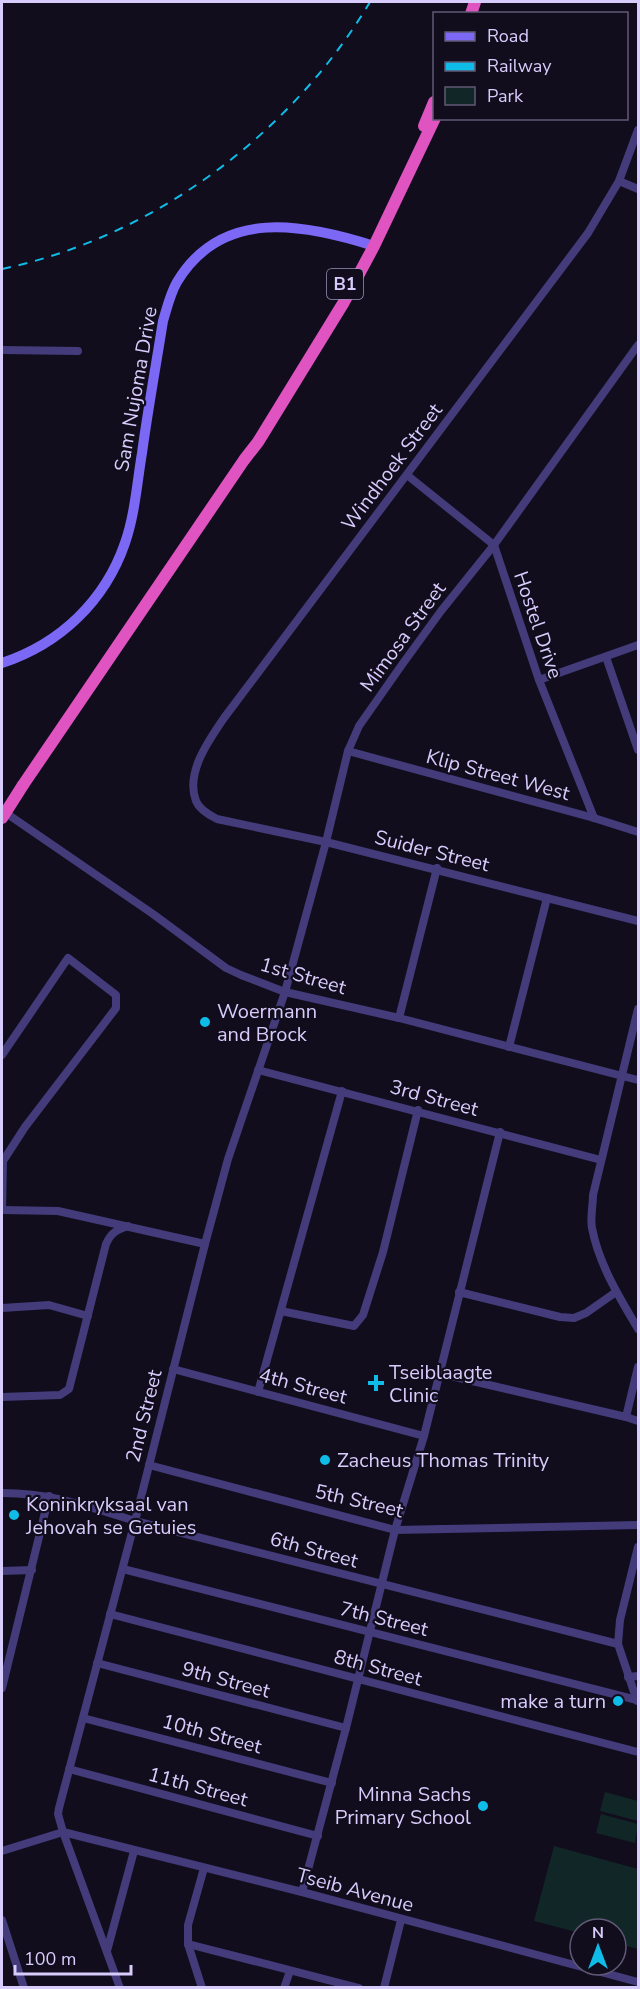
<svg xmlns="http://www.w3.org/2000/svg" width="640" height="1989" font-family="'Nunito Sans',sans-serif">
	<rect width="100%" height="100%" fill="#110d1d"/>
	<g fill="#112627">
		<polygon points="605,1792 638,1801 638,1821 600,1811"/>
		<polygon points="601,1814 638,1824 635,1843 596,1833"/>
		<polygon points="554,1846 638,1869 638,1949 616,1943 616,1929 580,1929 580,1933 534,1921"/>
	</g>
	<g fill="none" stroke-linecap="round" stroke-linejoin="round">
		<g stroke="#433b7a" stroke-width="8">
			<path d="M638,130L619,181L588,233L224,718C209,740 185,773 196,801C199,809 209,815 217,819L326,842L638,921"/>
			<polyline points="619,181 638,189"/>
			<polyline points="2,350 78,351"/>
			<polyline points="407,475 494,545 539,680 594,818"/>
			<polyline points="606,657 638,750"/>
			<polyline points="539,680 638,645"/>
			<polyline points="348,751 594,818 638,832"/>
			<polyline points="3,811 153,914 226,968 241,975 285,992 399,1018 638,1080"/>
			<path d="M638,1009L593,1195C593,1205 590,1218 592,1228C599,1265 620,1298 638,1329"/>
			<polyline points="399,1018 437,868"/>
			<polyline points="509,1047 547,898"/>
			<polyline points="2,1055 68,958 116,995 116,1008 25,1127 3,1161 2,1210"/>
			<polyline points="258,1070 601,1160"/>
			<polyline points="2,1210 58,1211 205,1244"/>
			<polyline points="459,1292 560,1317 574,1318 586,1313 616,1292"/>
			<polyline points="2,1308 49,1305 88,1316"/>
			<polyline points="281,1311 354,1326 363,1315 383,1252 418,1110"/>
			<polyline points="638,1367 626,1417 638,1421"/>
			<polyline points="173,1369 424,1436"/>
			<polyline points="438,1373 626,1417"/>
			<polyline points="258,1392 342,1091"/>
			<path d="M2,1397L60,1395L69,1389L106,1244C111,1233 116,1230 128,1226"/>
			<polyline points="149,1465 395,1530 638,1525"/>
			<path d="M2,1493C52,1493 87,1506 135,1521L618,1644"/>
			<polyline points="123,1569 637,1700"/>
			<polyline points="2,1571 32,1570"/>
			<polyline points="110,1614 638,1752"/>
			<polyline points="97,1663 346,1728"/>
			<polyline points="628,1677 638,1676"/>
			<polyline points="2,1688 49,1496"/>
			<polyline points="637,1701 618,1644 620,1620 638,1547"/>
			<polyline points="83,1718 332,1783"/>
			<polyline points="69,1769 318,1836"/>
			<polyline points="63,1832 302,1892 638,1982"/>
			<polyline points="2,1851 63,1832"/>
			<polyline points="302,1892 346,1728 395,1530 424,1436 500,1132"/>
			<polyline points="2,1920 24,1988"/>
			<polyline points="188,1944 359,1988"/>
			<polyline points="107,1951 134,1851"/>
			<polyline points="120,1988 63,1832 58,1814 59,1808 135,1521 205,1244 228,1159 285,992 326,842 348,751 359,726 401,666 441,611 494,545 638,345"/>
			<polyline points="202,1988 188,1944 188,1925 204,1868"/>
			<polyline points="284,1988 290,1971"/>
			<polyline points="384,1988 401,1920"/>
		</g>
		<path stroke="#7b69f6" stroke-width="10" d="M2,663C60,644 105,601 125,543C135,514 137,483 142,453C148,409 156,365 163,321C167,308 170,294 177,282C222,207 305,224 374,246"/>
		<g stroke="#e054c2" stroke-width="12">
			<polyline points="471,14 475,2"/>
			<polyline points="424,126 434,102"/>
			<polyline points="23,785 244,460 258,442 344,302 374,246 435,118"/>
		</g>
		<path stroke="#0ebce7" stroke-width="2" stroke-dasharray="9 8" stroke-linecap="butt" d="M2,269C154,237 291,134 370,2"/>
		<polyline stroke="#e054c2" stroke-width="12" points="2,818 23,785"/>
	</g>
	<g fill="#0ebce7" stroke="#110d1d" stroke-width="2">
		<circle cx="205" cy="1022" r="6"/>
		<path d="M373 1374h6v6h6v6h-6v6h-6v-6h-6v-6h6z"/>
		<circle cx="325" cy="1460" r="6"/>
		<circle cx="14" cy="1515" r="6"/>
		<circle cx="618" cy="1701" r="6"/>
		<circle cx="483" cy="1806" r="6"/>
	</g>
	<g text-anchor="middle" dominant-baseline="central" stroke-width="4.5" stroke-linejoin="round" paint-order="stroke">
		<rect fill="#110d1d" stroke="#9c93b9" stroke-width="1.5" x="327" y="269" width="36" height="30" rx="4.5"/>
		<g font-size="18" font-weight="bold" fill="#d7ccfc">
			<text x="345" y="284">B1</text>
		</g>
		<g font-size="20" fill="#d7ccfc" stroke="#110d1d">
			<text transform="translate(136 389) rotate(-80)">Sam Nujoma Drive</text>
			<text transform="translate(392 467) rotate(-53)">Windhoek Street</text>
			<text transform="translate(538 625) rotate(71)">Hostel Drive</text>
			<text transform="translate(403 637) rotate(-54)">Mimosa Street</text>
			<text transform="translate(498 775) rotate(15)">Klip Street West</text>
			<text transform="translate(432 851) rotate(14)">Suider Street</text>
			<text transform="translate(303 976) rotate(16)">1st Street</text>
			<text transform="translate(434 1098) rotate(15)">3rd Street</text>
			<text transform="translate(303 1386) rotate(15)">4th Street</text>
			<text transform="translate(144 1416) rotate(-76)">2nd Street</text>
			<text transform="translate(359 1501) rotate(13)">5th Street</text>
			<text transform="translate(314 1550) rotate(15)">6th Street</text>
			<text transform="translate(384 1619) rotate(14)">7th Street</text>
			<text transform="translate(378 1668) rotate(15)">8th Street</text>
			<text transform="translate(226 1680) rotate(15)">9th Street</text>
			<text transform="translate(212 1734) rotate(15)">10th Street</text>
			<text transform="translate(198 1787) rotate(15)">11th Street</text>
			<text transform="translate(355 1890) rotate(15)">Tseib Avenue</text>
		</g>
		<g font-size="20" fill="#d7ccfc" stroke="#110d1d" text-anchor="start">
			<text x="217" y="1011">Woermann<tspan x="217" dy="23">and Brock</tspan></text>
			<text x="389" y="1372">Tseiblaagte<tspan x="389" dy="23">Clinic</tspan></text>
			<text x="337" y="1460">Zacheus Thomas Trinity</text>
			<text x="26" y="1504">Koninkryksaal van<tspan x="26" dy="23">Jehovah se Getuies</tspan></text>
			<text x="606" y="1701" text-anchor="end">make a turn</text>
			<text x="471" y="1794" text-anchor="end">Minna Sachs<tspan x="471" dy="23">Primary School</tspan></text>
		</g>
	</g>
	<rect width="640" height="1989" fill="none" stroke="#d7ccfc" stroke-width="6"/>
	<rect x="433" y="12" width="195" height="108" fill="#110d1d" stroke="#605976" stroke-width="1.5"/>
	<rect x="445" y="32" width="30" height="9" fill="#7b69f6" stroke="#605976" stroke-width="1.5"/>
	<text x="487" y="42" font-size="18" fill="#d7ccfc">Road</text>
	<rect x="445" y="62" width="30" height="9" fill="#0ebce7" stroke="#605976" stroke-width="1.5"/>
	<text x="487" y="72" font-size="18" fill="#d7ccfc">Railway</text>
	<rect x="445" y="87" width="30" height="18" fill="#112627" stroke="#605976" stroke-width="1.5"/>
	<text x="487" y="102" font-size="18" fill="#d7ccfc">Park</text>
	<g transform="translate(598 1947)"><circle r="28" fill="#110d1d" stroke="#605976" stroke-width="1.5"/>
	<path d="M0-4.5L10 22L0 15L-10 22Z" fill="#0ebce7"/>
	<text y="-9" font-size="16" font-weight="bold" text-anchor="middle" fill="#d7ccfc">N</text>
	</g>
	<path d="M15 1965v9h116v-9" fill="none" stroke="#d7ccfc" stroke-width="3"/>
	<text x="24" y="1965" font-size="18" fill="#d7ccfc" stroke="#110d1d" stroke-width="4.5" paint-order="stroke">100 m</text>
</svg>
